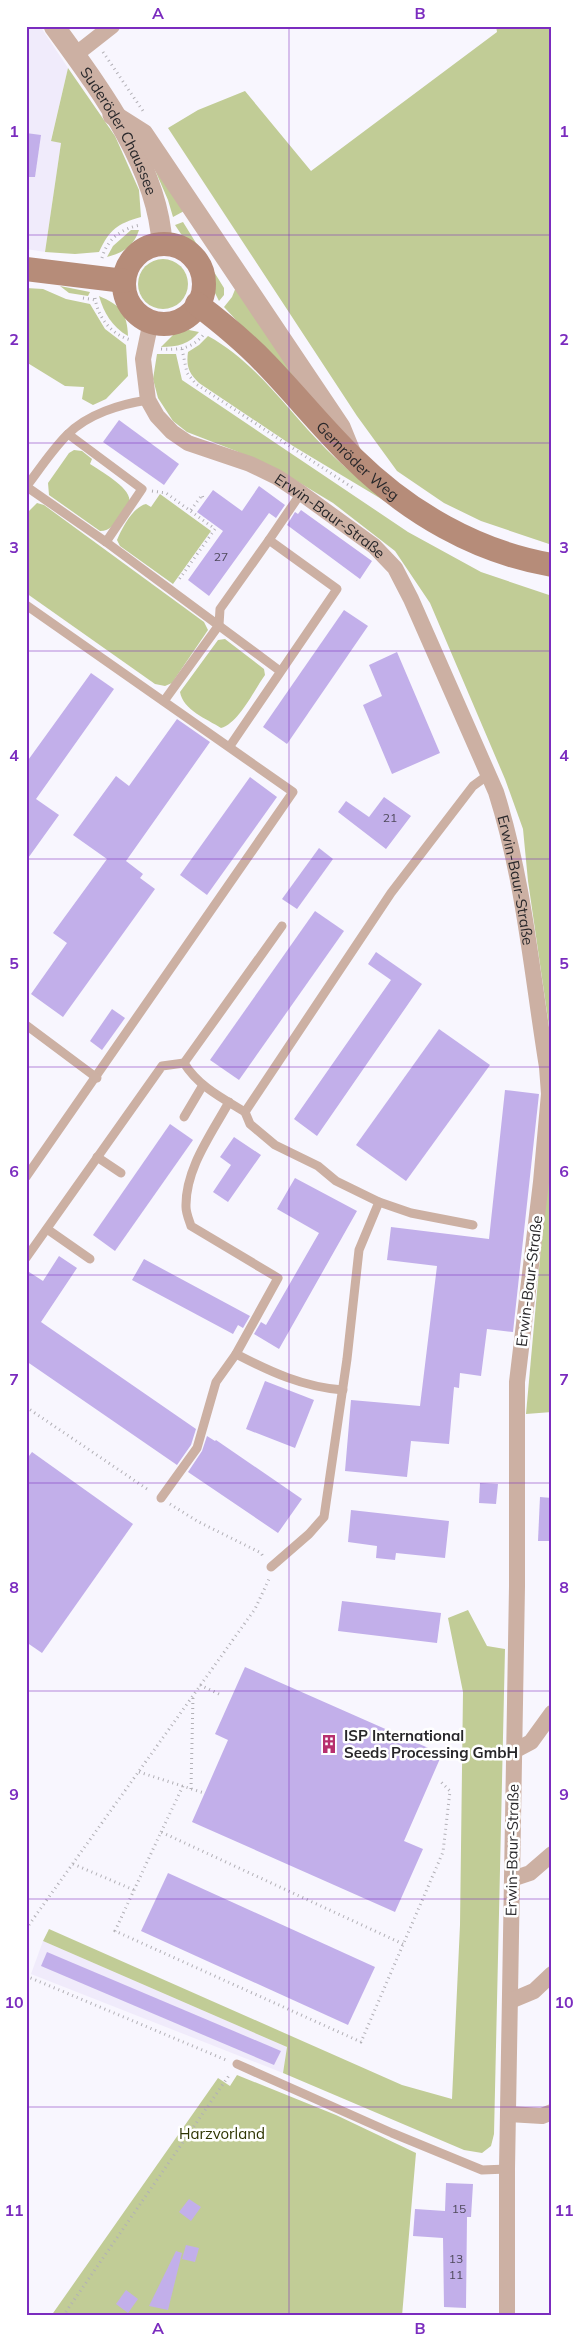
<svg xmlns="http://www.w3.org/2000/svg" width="578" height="2342" font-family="Mulish,sans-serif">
	<rect width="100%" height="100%" fill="#f8f6fe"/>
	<g fill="#f0ebfb">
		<polygon points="26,26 40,26 68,68 51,140 61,143 45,252 26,249"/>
		<polygon points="43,1941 287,2047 283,2073 31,1974"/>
	</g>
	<g fill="#c1cc96">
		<polygon points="496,26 552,26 552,545 481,521 444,503 397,471 357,416 168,128 198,110 245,91 311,171 497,32"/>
		<path d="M68,68L115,136L139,190L141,217C117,224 110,229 99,252L75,254L45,252L61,143L51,141Z"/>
		<polygon points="148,154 186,210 173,217 168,200"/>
		<polygon points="183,222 224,288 224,295 219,301 211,285 205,261 196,249 183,237 175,225"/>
		<path d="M131,230H139C134,246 123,253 107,257L113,246Z"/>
		<circle cx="163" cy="284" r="25"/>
		<polygon points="60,286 90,292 88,296 69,293"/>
		<polygon points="236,287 312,401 224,307 232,297"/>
		<polygon points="26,288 43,289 66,299 90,304 105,329 126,345 128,376 106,399 93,405 82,399 84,387 65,386 26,362"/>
		<path d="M99,296C120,305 127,312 128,336C112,327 104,313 99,296Z"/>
		<path d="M189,330L199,332C189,344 178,347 161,347L176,332Z"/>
		<path d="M208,336C257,363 287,410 326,449C347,470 370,488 393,506L293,446L199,383C189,373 186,367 188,352L199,345Z"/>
		<polygon points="157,354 176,354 182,380 408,532 481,572 552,596 552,1047 528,881 523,829 505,779 430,603 395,551 333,503 280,471 236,451 187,432 173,421 158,398 153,379"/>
		<path d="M74,450L82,451L92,459L90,464C100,471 134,489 129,503C127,507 123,512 120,516C114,524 111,531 100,531L49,495L48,483L69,453Z"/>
		<path d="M160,494L211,531L173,584L120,546L117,540C122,528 133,507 146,504L151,507Z"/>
		<polygon points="37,503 44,505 204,622 208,630 172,683 165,686 155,684 26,593 26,514"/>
		<path d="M225,639L264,669L265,675C254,690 239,723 221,728C207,719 183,710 180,692L218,640Z"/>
		<polygon points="552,1125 552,1412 526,1414"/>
		<polygon points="468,1610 487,1646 505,1649 494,2134 491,2146 482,2153 464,2150 283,2073 287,2047 43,1941 49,1929 402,2085 452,2099 460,1925 463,1692 448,1618"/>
		<polygon points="237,2075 336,2115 416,2153 402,2316 51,2316 218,2078 230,2086"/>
	</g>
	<g fill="#c2afea">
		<polygon points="26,133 41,135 35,177 26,177"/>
		<polygon points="119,420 179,464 164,485 103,442"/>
		<polygon points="259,486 285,505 276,518 269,513 209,596 188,580 223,531 197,512 213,490 242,511"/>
		<polygon points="301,510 372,561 360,579 287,525 295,512 298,514"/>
		<polygon points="344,610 368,626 287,744 263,727"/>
		<polygon points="397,652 440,753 392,774 363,705 382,696 369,665"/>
		<polygon points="91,673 114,689 36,799 59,815 26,861 26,763"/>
		<polygon points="177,719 210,742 126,861 143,874 140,878 155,889 63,1017 31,994 67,943 53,933 107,859 73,835 116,776 129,786"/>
		<polygon points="250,777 277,797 207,895 180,875"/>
		<polygon points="384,797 411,816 386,849 338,812 346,801 369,817"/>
		<polygon points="319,848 333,859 297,909 282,899"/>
		<polygon points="315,911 344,931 239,1080 210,1060"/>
		<polygon points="376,952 422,984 317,1136 294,1119 391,980 368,964"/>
		<polygon points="112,1009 125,1018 102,1050 90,1041"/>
		<polygon points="439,1029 490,1065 406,1181 356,1145"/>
		<polygon points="505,1090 539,1094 513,1332 487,1329 481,1376 460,1373 459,1388 454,1387 449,1444 411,1441 407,1477 345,1471 351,1400 420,1406 437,1266 387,1260 391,1227 489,1239"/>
		<polygon points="170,1124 193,1140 115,1251 93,1235"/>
		<polygon points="234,1137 261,1155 228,1202 213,1192 231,1165 220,1157"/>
		<polygon points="295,1178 357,1211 279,1349 254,1334 261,1322 266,1325 319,1233 277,1209"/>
		<polygon points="59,1256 77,1268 41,1322 196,1429 191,1445 177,1465 26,1361 26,1270 43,1281"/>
		<polygon points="144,1259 250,1316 243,1328 238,1325 233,1334 132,1280"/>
		<polygon points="265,1381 314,1400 295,1448 246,1429"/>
		<polygon points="207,1436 215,1441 216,1440 302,1499 278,1533 188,1472 202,1451"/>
		<polygon points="32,1452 133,1524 42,1653 26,1642 26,1460"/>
		<polygon points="480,1483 498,1484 496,1504 479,1503"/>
		<polygon points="540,1497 552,1498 552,1541 538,1541"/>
		<polygon points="351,1510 449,1521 445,1558 396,1553 395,1560 376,1558 377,1546 348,1542"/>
		<polygon points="342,1601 441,1613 437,1643 338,1631"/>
		<polygon points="245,1667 442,1754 404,1841 423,1849 395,1912 192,1822 228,1740 215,1734"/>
		<polygon points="168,1873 375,1967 348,2025 141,1931"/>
		<polygon points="47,1952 281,2051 274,2065 41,1966"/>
		<polygon points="446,2183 473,2184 471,2217 467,2217 466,2308 444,2307 443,2238 413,2236 415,2209 445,2211"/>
		<polygon points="189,2199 201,2207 191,2221 179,2212"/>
		<polygon points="186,2245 199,2248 195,2262 182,2259"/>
		<polygon points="176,2251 182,2253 168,2310 149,2306"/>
		<polygon points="126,2290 138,2299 128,2313 116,2304"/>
	</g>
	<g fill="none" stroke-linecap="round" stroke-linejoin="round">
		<g stroke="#b2b0b6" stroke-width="3" stroke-dasharray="1 4" stroke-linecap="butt">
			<polyline points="103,52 143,111"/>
			<path d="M102,258C107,239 122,228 141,225"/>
			<polyline points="83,298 95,300"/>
			<path d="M95,298C98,318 112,335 131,340"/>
			<path d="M161,349C179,350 192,349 204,334"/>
			<polyline points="182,349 187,373 196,384 353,488"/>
			<polyline points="152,491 166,493 215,529 178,581"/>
			<polyline points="191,510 202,495 204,501"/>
			<polyline points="26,1407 150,1491"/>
			<polyline points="170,1504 197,1521 261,1553 264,1558"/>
			<polyline points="200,1685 219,1694"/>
			<polyline points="139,1772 204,1793"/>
			<polyline points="191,1789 193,1696"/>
			<polyline points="161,1832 183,1786"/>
			<polyline points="73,1864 134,1890"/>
			<polyline points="26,1929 255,1609 269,1579"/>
			<polyline points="403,1944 161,1832 115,1931 361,2042 443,1852 450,1791 441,1782"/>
			<polyline points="26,1976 226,2060"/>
			<polyline points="63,2316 230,2074"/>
		</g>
		<g stroke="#ccb0a3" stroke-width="9">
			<polyline points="68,434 142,489 106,542"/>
			<path d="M26,487C39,470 52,450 67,435C87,414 121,404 148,400"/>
			<polyline points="27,487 106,542 280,671"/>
			<polyline points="26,605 293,792 26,1177"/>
			<polyline points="164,701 219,625 220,609 269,540"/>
			<polyline points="230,746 337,589 269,540 301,493"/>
			<polyline points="26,1025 97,1078"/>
			<path d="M229,1102C212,1133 185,1169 186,1207C186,1213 189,1220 191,1226L278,1278L236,1354C271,1372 303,1387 343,1390"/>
			<path d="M245,1112C222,1098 198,1086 184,1063L282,926"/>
			<polyline points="184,1117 203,1085"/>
			<polyline points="97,1157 121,1173"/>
			<polyline points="379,1202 336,1181 318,1166 275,1145 250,1124 245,1112 391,893 473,786 488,775"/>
			<polyline points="47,1229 90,1259"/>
			<polyline points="26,1258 162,1066 184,1063"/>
			<polyline points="161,1498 197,1448 216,1382 236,1354"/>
			<polyline points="271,1567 309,1534 324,1517 347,1359 359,1250 379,1202 411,1213 473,1225"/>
			<polyline points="237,2064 392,2133 482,2170 507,2169"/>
		</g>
		<g stroke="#ccb0a3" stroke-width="16">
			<polyline points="75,55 112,26"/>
			<path id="s1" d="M151,321L143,359L148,400L157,416L172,432L188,443L250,464L277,477L301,493L374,546L395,568L411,599L496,792C524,880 532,975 547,1067L549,1094L541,1182L517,1382V1586L507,2169V2316"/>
			<polyline points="514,1751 531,1742 552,1713"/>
			<polyline points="512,1879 530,1873 552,1854"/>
			<polyline points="510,2001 534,1991 552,1974"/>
			<polyline points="508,2114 542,2116 552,2112"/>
		</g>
		<g stroke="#ccb0a3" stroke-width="21">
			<path id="s2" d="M54,26C99,88 158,166 162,244"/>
			<polyline points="113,115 143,134 340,427 351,454"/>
		</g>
		<g stroke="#b68c79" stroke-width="24">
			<circle cx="164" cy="284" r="40"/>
			<polyline points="26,269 124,281"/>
			<path id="s3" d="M197,304C222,323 245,342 266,364C296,395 323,429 354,459C408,512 476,552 552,565"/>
		</g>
	</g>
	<path fill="none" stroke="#7b2cbf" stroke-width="1" stroke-opacity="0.55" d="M289,26V2316M26,235H552M26,443H552M26,651H552M26,859H552M26,1067H552M26,1275H552M26,1483H552M26,1691H552M26,1899H552M26,2107H552"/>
	<defs>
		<g id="building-bare" transform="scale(1.5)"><path d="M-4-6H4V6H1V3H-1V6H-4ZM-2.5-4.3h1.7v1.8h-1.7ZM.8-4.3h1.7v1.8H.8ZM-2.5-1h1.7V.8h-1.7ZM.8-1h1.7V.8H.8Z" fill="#b72f6f" stroke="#fff" stroke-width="2.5" paint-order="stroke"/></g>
	</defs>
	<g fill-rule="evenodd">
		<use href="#building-bare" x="329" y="1744"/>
	</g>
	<g text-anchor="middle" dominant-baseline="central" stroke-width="5" stroke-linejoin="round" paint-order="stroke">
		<g font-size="12" fill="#4e495a">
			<text x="221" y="556">27</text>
			<text x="390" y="817">21</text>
			<text x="459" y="2208">15</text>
			<text x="456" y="2258">13</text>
			<text x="456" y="2274">11</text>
		</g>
		<g font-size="15" fill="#28272a" stroke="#fff">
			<text stroke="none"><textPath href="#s2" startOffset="124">Suderöder Chaussee</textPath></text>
			<text stroke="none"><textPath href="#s3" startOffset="225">Gernröder Weg</textPath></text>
			<text stroke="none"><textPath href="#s1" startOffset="301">Erwin-Baur-Straße</textPath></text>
			<text stroke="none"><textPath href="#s1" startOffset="721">Erwin-Baur-Straße</textPath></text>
			<text transform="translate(529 1281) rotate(-83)">Erwin-Baur-Straße</text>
			<text transform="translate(512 1850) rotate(-89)">Erwin-Baur-Straße</text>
		</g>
		<g font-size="15" font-weight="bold" fill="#28272a" stroke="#fff" text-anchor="start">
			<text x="344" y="1735">ISP International<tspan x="344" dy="17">Seeds Processing GmbH</tspan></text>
		</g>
		<g font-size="15" fill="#2e3402" stroke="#fff">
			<text x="222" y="2133">Harzvorland</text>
		</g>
	</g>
	<rect width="578" height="2342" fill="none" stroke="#ffffff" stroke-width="55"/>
	<rect x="28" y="28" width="522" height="2286" fill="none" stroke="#7b2cbf" stroke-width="2"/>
	<g font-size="16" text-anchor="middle" font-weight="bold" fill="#7b2cbf">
		<text x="158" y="19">A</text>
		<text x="420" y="19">B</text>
		<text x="14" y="137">1</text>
		<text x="564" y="137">1</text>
		<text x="14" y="345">2</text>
		<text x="564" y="345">2</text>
		<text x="14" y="553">3</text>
		<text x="564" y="553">3</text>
		<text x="14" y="761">4</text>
		<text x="564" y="761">4</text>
		<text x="14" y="969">5</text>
		<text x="564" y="969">5</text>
		<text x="14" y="1177">6</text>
		<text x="564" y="1177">6</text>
		<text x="14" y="1385">7</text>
		<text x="564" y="1385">7</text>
		<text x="14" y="1593">8</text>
		<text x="564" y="1593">8</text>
		<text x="14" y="1800">9</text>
		<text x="564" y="1800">9</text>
		<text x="14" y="2008">10</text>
		<text x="564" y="2008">10</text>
		<text x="14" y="2216">11</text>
		<text x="564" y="2216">11</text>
		<text x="158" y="2334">A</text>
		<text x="420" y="2334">B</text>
	</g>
</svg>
